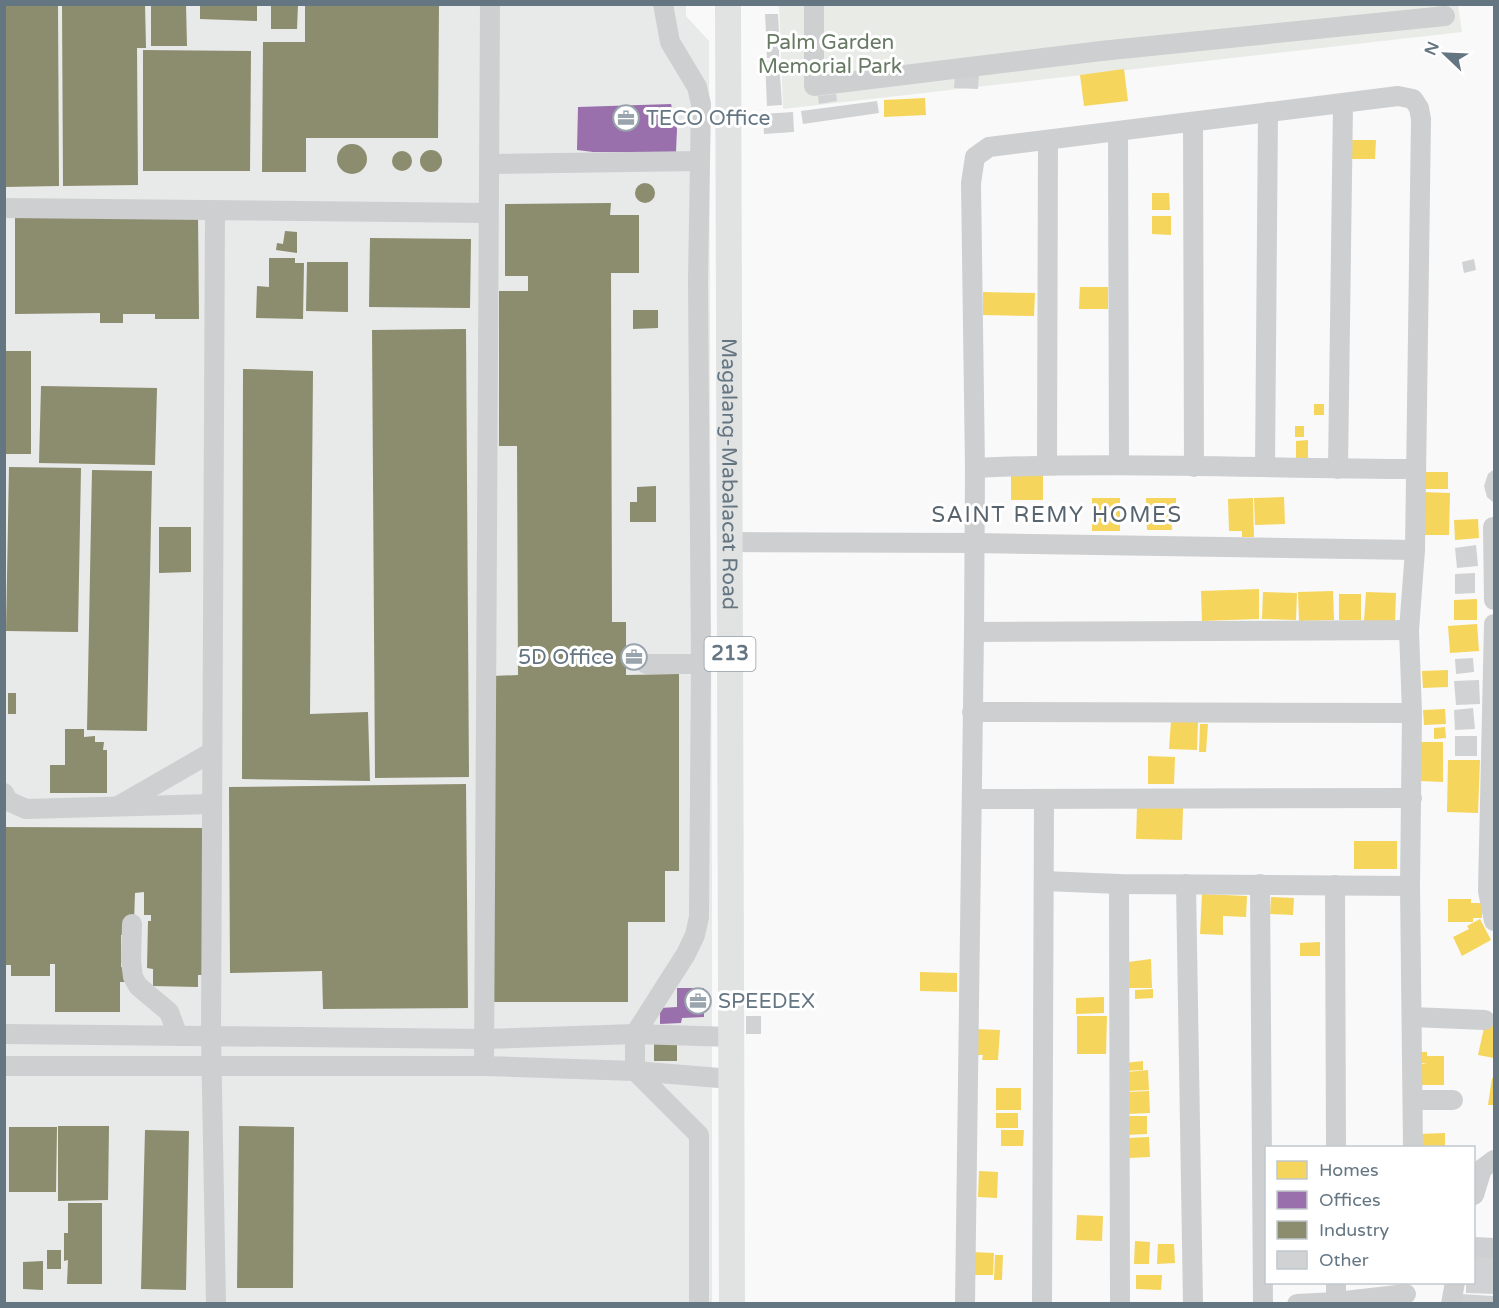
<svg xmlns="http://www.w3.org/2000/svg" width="1499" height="1308" font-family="'Varela Round',sans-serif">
	<rect width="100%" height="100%" fill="#f9f9f9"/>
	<polygon fill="#e8e9e9" points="5,5 686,5 686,16 709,41 712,890 712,1303 5,1304"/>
	<polygon fill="#e8ebe6" points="1458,4 1462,32 783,109 779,5"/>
	<g fill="#f6d55c">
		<polygon points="1124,69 1128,101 1084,106 1080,75"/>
		<polygon points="925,98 926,115 884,117 884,100"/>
		<polygon points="1346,140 1376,140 1375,159 1346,159"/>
		<polygon points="1152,193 1169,193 1170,210 1152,210"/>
		<polygon points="1152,216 1171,216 1171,235 1152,234"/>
		<polygon points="1080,287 1108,287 1108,309 1079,309"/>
		<polygon points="983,292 1035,293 1034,316 983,315"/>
		<rect x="1314" y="404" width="10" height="11"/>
		<rect x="1295" y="426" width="9" height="11"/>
		<polygon points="1308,440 1308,458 1296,458 1296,441"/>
		<polygon points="1011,472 1043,473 1043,500 1011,500"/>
		<rect x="1423" y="472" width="25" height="17"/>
		<polygon points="1422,492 1450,493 1449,535 1421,535"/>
		<polygon points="1284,497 1285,524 1255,525 1254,498"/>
		<rect x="1092" y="498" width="28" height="33"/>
		<polygon points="1146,498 1176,498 1176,520 1171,520 1172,530 1147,530"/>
		<polygon points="1253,498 1254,537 1242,537 1242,531 1229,531 1228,499"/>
		<polygon points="1478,519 1479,538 1455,540 1454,520"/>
		<polygon points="1259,589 1259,619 1202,621 1201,591"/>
		<polygon points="1333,591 1334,620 1299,621 1298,592"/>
		<polygon points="1263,592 1297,593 1296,620 1262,619"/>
		<polygon points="1366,592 1396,593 1395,622 1364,621"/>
		<rect x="1339" y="594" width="22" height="26"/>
		<polygon points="1477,599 1477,620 1454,620 1454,600"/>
		<polygon points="1477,624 1479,651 1450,653 1448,626"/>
		<polygon points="1448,670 1448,687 1423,688 1422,671"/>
		<polygon points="1445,709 1446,724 1424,725 1423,710"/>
		<polygon points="1171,721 1198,722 1197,750 1169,749"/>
		<polygon points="1200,724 1208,724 1206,752 1199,752"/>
		<polygon points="1445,727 1446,738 1434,739 1434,728"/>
		<polygon points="1420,742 1443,742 1443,782 1420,781"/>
		<polygon points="1148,756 1175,757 1174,784 1148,784"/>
		<polygon points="1448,760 1480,760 1478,813 1447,812"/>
		<polygon points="1137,807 1183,808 1182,840 1136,839"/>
		<rect x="1354" y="841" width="43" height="28"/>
		<polygon points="1202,894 1247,896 1246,917 1223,916 1223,935 1200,934"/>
		<polygon points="1271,897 1294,898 1293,915 1270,914"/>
		<polygon points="1448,899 1471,899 1471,903 1482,903 1482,918 1473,918 1473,922 1448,922"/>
		<polygon points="1480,919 1491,940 1462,956 1453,937 1469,929 1467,926"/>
		<polygon points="1320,942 1320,956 1300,956 1300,943"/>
		<polygon points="1151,959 1152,988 1122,988 1121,963"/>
		<polygon points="920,972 957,973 957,992 920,991"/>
		<polygon points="1153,989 1153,998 1135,999 1135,990"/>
		<polygon points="1104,997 1104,1013 1076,1014 1076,998"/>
		<polygon points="1077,1016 1107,1016 1106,1054 1077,1054"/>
		<polygon points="1485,1023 1494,1025 1494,1058 1478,1055"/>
		<polygon points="974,1029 1000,1030 998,1060 982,1060 983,1055 972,1055"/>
		<polygon points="1416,1052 1427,1052 1427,1056 1444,1056 1444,1085 1421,1085 1422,1064 1427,1063 1416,1063"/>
		<polygon points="1143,1061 1143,1070 1124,1071 1124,1063"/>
		<polygon points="1148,1070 1149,1090 1128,1091 1127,1072"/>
		<polygon points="1492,1078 1494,1079 1494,1105 1488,1105"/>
		<rect x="996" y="1088" width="25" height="22"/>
		<polygon points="1149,1091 1150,1113 1127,1114 1127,1092"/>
		<rect x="996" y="1113" width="22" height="15"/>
		<polygon points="1125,1116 1147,1116 1147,1134 1126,1135"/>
		<polygon points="1001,1130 1024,1130 1023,1146 1001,1146"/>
		<polygon points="1445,1133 1445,1148 1418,1148 1417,1134"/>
		<polygon points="1149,1137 1150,1157 1128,1158 1127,1138"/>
		<polygon points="979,1171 998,1172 997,1198 978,1197"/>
		<polygon points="1077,1215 1103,1216 1102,1241 1076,1240"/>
		<polygon points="1135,1241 1150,1242 1149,1264 1134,1264"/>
		<polygon points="1158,1244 1174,1244 1175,1263 1157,1264"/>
		<polygon points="972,1252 994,1253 993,1275 971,1275"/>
		<polygon points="995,1255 1003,1255 1002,1280 994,1280"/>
		<polygon points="1136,1275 1162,1275 1161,1290 1136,1289"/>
	</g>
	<g fill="#9970ab">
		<polygon points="671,104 677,129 676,152 593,152 577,150 578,107"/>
		<polygon points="677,988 704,988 704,1017 682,1018 681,1023 660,1024 660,1008 677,1007"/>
	</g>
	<g fill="#8c8c6e">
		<polygon points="4,4 58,4 59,186 4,187"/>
		<polygon points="62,4 145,4 146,48 137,48 138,185 63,186"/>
		<polygon points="151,4 186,4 187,46 151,46"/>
		<polygon points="200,4 257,4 257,21 200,19"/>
		<polygon points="271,4 298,4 297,29 271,29"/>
		<polygon points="305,4 439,4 438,138 306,138 306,172 262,172 263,42 305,42"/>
		<polygon points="143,50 251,51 250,171 143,171"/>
		<circle cx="352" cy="159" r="15"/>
		<circle cx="431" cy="161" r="11"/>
		<circle cx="402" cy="161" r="10"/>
		<circle cx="645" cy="193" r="10"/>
		<polygon points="611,203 610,215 639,215 639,273 611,273 612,622 626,622 626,675 679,674 679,871 665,871 665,922 628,922 628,1002 492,1002 492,676 518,675 517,446 499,446 499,291 528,291 528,276 505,276 505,204"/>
		<polygon points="198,214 199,319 155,319 155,314 123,314 123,323 100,323 100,313 15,314 15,216"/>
		<polygon points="285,231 297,232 297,253 276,250 277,243 283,244"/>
		<polygon points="370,238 471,239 470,308 369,307"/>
		<polygon points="269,258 295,258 295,263 304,263 303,319 256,318 257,286 269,287"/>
		<polygon points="307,262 348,262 348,312 306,311"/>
		<polygon points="633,310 658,310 658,328 633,329"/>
		<polygon points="466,329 469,777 375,778 372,330"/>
		<rect x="4" y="351" width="27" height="103"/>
		<polygon points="243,369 313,371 310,714 368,712 370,781 242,779"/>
		<polygon points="41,386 157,388 155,465 39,463"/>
		<polygon points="9,467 81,468 78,632 6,631"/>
		<polygon points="92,470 152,471 147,731 87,730"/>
		<polygon points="656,486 656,522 630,522 630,502 637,502 637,487"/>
		<polygon points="159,527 191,527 191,572 159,573"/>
		<rect x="8" y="693" width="8" height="21"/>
		<polygon points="65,729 84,729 84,737 95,736 95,742 104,742 103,750 107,750 107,793 50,793 50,765 65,765"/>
		<polygon points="466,784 468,1008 323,1009 322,971 230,973 229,787"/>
		<polygon points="4,827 204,828 203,975 198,975 198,987 153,986 153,969 147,968 148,921 151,921 151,915 144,915 144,892 135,893 134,922 129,935 121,935 121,967 125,967 125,982 120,982 120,1012 55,1012 55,964 50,964 50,976 11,976 11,965 4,965"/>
		<polygon points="677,1043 677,1061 654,1061 654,1044"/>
		<polygon points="58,1126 109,1126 108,1200 58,1201"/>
		<polygon points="239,1126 294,1127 293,1288 237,1288"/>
		<polygon points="9,1127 57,1127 56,1192 9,1192"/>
		<polygon points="145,1130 189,1131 186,1290 141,1289"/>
		<polygon points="68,1203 102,1203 102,1284 67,1284 68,1260 64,1261 64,1233 68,1233"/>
		<rect x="47" y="1250" width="14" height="19"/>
		<polygon points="43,1261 43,1290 23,1289 23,1262"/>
	</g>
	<g fill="#d0d2d3">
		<polygon points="765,14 778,14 779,32 766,32"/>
		<polygon points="766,41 779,41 779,57 767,58"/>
		<polygon points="779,60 782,105 767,106 765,61"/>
		<polygon points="955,74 979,75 978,89 954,88"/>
		<polygon points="836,94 837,101 819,104 818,96"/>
		<polygon points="877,101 879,113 803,124 801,111"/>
		<polygon points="793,112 794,132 764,134 763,114"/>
		<polygon points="1474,259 1476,270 1464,273 1462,262"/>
		<polygon points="1493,470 1494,470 1494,503 1487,497 1484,486 1488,474"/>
		<polygon points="1476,545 1478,566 1457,568 1455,548"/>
		<polygon points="1475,573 1475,593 1455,594 1455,574"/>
		<polygon points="1473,658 1474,672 1456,674 1455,659"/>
		<polygon points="1479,680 1480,704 1456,705 1454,681"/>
		<polygon points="1473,708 1475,729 1455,730 1454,710"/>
		<rect x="1455" y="736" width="22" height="20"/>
		<rect x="746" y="1016" width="15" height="18"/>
		<polygon points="1494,1249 1494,1294 1466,1293 1466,1282 1474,1282 1474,1250"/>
		<polygon points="1461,1294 1494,1296 1494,1304 1461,1304"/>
	</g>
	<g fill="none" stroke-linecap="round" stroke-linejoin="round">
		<g stroke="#cecfd0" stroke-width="20">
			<polyline points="663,4 670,42 697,87 701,104 698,280 701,664 699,917 695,935 686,954 635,1034 635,1071 699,1135 699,1304"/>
			<polyline points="814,4 814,86 1101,51 1445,16"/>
			<polyline points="1193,122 1194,467"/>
			<polyline points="1118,132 1119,465"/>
			<polyline points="489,164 699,161"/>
			<polyline points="4,208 488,213"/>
			<polyline points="215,211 211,1036 216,1304"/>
			<polyline points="1047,465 1048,140"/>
			<polyline points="1265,467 1268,112"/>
			<path d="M975,468C1122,461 1269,469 1416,469"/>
			<polyline points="1338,469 1343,104"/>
			<polyline points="1493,527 1494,600"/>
			<polyline points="729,542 973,543 1415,550"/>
			<polyline points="1494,624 1488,891 1494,921"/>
			<polyline points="974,632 1409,630"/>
			<polyline points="646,664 701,664"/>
			<polyline points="972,712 1412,713"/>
			<polyline points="4,793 8,801 26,809 212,804"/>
			<polyline points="972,799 1412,798"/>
			<polyline points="120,805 212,752"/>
			<polyline points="1044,881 1119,884 1410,886"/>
			<polyline points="1119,884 1120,1304"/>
			<polyline points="1186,884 1193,1304"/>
			<polyline points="1260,884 1263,1304"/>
			<polyline points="1335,885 1336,1148"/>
			<polyline points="132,924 131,961 133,977 138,986 169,1012 178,1036"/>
			<polyline points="1412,1017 1485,1020"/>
			<polyline points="4,1034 484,1039 635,1034 731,1037"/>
			<polyline points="4,1066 484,1066 635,1071 731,1079"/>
			<polyline points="484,1066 490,4"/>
			<polyline points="1414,1100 1453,1100"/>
			<polyline points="1474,1195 1482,1169 1494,1160"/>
			<polyline points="1474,1247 1494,1248"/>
			<polyline points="1336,1282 1336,1302"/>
			<polyline points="965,1304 974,632 975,468 971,183 975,157 989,147 1398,96 1413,99 1419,108 1421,119 1415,550 1409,630 1412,713 1410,886 1413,1148"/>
			<polyline points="1042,1304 1044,799"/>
			<polyline points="1297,1304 1336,1302 1406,1294"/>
			<polyline points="1451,1304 1455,1282"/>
		</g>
		<path stroke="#e1e2e2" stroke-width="26" id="s1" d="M728,4L732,1304"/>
	</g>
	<defs>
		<g id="office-ring" transform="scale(1.35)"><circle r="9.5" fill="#fff" stroke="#99a4ac" stroke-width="1.5"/><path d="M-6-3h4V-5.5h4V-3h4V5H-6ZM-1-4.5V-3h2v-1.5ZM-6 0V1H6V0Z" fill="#99a4ac"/></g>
	</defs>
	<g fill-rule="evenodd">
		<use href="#office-ring" x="626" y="118"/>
		<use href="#office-ring" x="634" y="657"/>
		<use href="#office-ring" x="698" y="1001"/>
	</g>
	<g text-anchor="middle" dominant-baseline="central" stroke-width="6" stroke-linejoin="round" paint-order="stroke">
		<rect fill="#fff" stroke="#939fa8" stroke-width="1.5" x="704.5" y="637" width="51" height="34" rx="4.5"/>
		<g font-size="20" font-weight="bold" fill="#657683">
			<text x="730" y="654">213</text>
		</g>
		<g font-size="21" fill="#687a64" stroke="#fff">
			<text x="830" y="42">Palm Garden<tspan x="830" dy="24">Memorial Park</tspan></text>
		</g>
		<g font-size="21" fill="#657683" stroke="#fff" text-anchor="start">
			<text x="646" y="118">TECO Office</text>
			<text x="614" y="657" text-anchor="end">5D Office</text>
			<text x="718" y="1001">SPEEDEX</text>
		</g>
		<g font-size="21" fill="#657683" stroke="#fff">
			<text stroke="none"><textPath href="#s1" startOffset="470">Magalang-Mabalacat Road</textPath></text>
		</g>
		<g font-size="22" letter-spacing="1.5" fill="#57646e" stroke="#fff">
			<text x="1057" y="515">SAINT REMY HOMES</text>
		</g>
	</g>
	<rect width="1499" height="1308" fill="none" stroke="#657683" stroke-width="12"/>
	<rect x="1265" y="1146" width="210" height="138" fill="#ffffff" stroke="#c1c8cd" stroke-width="1.5"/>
	<rect x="1277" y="1161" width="30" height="18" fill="#f6d55c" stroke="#c1c8cd" stroke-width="1.5"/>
	<text x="1319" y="1176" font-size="18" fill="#657683">Homes</text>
	<rect x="1277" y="1191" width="30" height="18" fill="#9970ab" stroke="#c1c8cd" stroke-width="1.5"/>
	<text x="1319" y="1206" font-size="18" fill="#657683">Offices</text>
	<rect x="1277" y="1221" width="30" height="18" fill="#8c8c6e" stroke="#c1c8cd" stroke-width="1.5"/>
	<text x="1319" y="1236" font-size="18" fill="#657683">Industry</text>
	<rect x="1277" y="1251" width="30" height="18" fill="#d0d2d3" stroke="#c1c8cd" stroke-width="1.5"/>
	<text x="1319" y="1266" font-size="18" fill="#657683">Other</text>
	<g transform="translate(1445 54) rotate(293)" stroke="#ffffff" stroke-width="4.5" paint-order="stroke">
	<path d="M0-4.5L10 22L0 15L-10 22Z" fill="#657683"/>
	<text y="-9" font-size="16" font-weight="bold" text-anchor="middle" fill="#657683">N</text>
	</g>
</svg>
